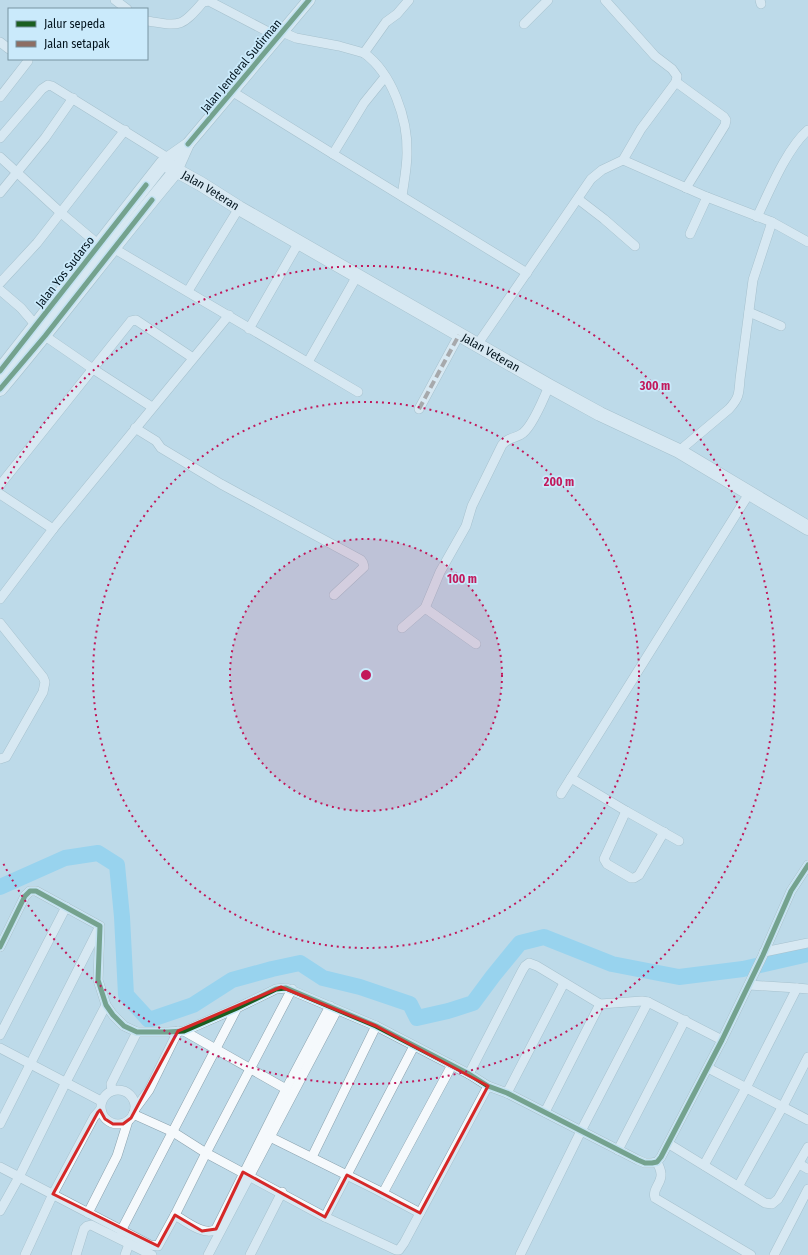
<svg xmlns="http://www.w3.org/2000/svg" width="808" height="1255" font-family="'Fira Sans Condensed',sans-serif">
	<rect width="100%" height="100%" fill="#bddae9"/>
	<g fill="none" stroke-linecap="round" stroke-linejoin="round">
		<polyline stroke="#6ccaf4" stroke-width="16" points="0,887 65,858 98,853 117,865 122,917 126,995 149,1020 193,1005 232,980 272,969 300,963 323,978 360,987 410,1004 417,1018 448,1011 473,1003 493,976 520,943 544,937 612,964 679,977 743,969 808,954"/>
		<g stroke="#8ba2ae" stroke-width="10">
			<g id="minor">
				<polyline points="115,0 127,9"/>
				<polyline points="760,0 761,4"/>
				<path d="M147,21C180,26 181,28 203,2L209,1L278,37"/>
				<polyline points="524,24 548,0"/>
				<polyline points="282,32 296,38 339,46 364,53 386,22 397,14 409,0"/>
				<polyline points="0,42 9,49"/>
				<path d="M364,53C392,73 408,119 407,153C407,167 404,182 402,196"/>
				<polyline points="676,82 724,117 726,120 725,125 686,188"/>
				<polyline points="233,92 333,154 527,273"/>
				<polyline points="0,97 28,61"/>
				<polyline points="0,138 42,89 48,85 52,86 168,158"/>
				<polyline points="333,154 364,103 385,77"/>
				<polyline points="0,157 60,212 99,245"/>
				<polyline points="623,160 707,197 772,222 808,242"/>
				<polyline points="0,193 45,138 73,98"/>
				<polyline points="578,199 604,219 635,246"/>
				<path d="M757,217C769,192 787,148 808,130"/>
				<polyline points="690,234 707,197"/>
				<polyline points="113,248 358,392"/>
				<polyline points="0,283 37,243 125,130"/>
				<polyline points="0,290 21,308 45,336 93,369 152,407"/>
				<polyline points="188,291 239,208"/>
				<polyline points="749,312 781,326"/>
				<polyline points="249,329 299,242"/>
				<polyline points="477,345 591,179 602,170 623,160 641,129 676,82 677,76 672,69 655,56 605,0"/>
				<polyline points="308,362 357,276"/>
				<polyline points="419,409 459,335"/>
				<polyline points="135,428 156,441 161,448 221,484 361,560 363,563 364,567 334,595"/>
				<path d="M679,451L729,409C739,398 739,394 740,379L753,280L772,222"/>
				<polyline points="0,485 131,321 136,320 193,358"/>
				<polyline points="0,494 53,529"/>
				<polyline points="0,599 53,529 229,315"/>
				<polyline points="425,608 476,644"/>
				<polyline points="0,623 43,677 45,682 43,692 6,757 0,759"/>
				<path d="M402,628L425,608L440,572L466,526L472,506L502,445C509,436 516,439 523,433C533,425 544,398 549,386"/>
				<polyline points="571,778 750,492"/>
				<polyline points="561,794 571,778 626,811 679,841"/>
				<polyline points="626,811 604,859 607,864 631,878 634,878 639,875 664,832"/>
				<polyline points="0,947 25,896 30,891 36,891 100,926 98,980 106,1005 113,1015 124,1026 137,1032 168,1032 184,1031 237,1008 276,989 286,988 376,1026 469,1074 488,1086 507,1093 638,1160 645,1163 652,1163 657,1162 661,1157 722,1040 763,955 791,891 808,865"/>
				<polyline points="764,952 808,943"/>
				<polyline points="749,985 797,988 808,989"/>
				<polyline points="184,1031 286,1089"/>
				<polyline points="0,1035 66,907"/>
				<polyline points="0,1048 101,1101"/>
				<polyline points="708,1068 808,1120"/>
				<polyline points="469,1074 522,971 525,966 529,963 537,966 600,1004 642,1001 648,1002 722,1040"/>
				<circle cx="118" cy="1107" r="17"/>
				<polyline points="112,1090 111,1084 137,1032"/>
				<polyline points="507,1093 564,983"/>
				<polyline points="135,1109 149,1090 178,1031"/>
				<polyline points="545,1112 600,1004"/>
				<polyline points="133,1114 173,1132 206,1153 325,1217 396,1250 399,1250 404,1243 488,1086"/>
				<polyline points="0,1124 99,928"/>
				<polyline points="266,1135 377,1190 420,1213"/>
				<polyline points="669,1144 765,1203 772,1204 778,1199 808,1147"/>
				<polyline points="618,1150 685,1020"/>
				<polyline points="312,1157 376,1026"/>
				<path d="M657,1162C659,1166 661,1170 661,1174C662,1183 652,1189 655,1198L751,1255"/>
				<polyline points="799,1164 808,1169"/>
				<polyline points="704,1165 746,1088 797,988"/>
				<polyline points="0,1167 150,1245 158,1246 175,1215 206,1153 292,989"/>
				<polyline points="739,1185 783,1106 808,1057"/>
				<polyline points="383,1193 452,1065"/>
				<polyline points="0,1211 19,1177 66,1082 106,1005"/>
				<polyline points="88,1213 117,1156 128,1121"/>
				<path d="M175,1215C185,1221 205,1237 216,1229L286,1089L330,1006"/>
				<polyline points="325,1217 414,1046"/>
				<polyline points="121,1231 237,1008"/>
				<polyline points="25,1255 53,1194 94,1117 100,1110"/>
				<polyline points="76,1255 84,1229 87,1226 91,1225 152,1255"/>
				<polyline points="125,1255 129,1244"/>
				<polyline points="208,1255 337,1010"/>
				<polyline points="250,1255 282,1192"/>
				<polyline points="520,1255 581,1131 648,1002"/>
				<polyline points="774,1255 808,1189"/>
			</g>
		</g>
		<g stroke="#8ba2ae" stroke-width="13">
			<g id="major">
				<polyline points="163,163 168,158 188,144 309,0"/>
				<polyline points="176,171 188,144"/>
			</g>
		</g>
		<g stroke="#8ba2ae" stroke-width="15">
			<g id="highway">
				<path id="s1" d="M0,371L163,163L201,184L239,208L549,386L600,414L679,451L808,528"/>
				<path d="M0,389C60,318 116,242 176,171"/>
			</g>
		</g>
		<use href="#minor" stroke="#f5f9fc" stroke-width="9"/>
		<use href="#major" stroke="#f5f9fc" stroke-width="12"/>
		<use href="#highway" stroke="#f5f9fc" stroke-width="14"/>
		<polyline stroke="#8d6e63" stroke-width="4" stroke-dasharray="8 4" stroke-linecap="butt" points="419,409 459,335"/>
		<g stroke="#caeafb" stroke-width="8">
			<g id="cycleway">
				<polyline points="188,144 309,0"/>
				<polyline points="0,371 146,185"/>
				<polyline points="0,389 45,336 152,200"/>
				<polyline points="0,947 25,896 30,891 36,891 100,926 98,980 106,1005 113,1015 124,1026 137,1032 168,1032 184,1031 237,1008 276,989 286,988 376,1026 469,1074 488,1086 507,1093 638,1160 645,1163 652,1163 657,1162 661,1157 722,1040 763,955 791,891 808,865"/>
			</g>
		</g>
		<use href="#cycleway" stroke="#1b5e20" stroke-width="5"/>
	</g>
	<path d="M0 0H808V1255H0ZM281,987L376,1026L488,1086L420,1213L347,1175L325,1217L243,1172L216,1229L202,1231L175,1215L158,1246L53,1194L98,1112L100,1110L105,1119L113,1124H123L131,1118L178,1031Z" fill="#bddae9" fill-opacity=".55" fill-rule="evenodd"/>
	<path fill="none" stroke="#d62828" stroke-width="3" stroke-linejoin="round" d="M281,987L376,1026L488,1086L420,1213L347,1175L325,1217L243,1172L216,1229L202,1231L175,1215L158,1246L53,1194L98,1112L100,1110L105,1119L113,1124H123L131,1118L178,1031Z"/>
	<circle cx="366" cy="675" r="136" fill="#c2185b" fill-opacity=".12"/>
	<g fill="none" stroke="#c2185b" stroke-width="2" stroke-dasharray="2 4">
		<circle cx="366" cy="675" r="136"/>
		<circle cx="366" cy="675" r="273"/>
		<path d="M2 489A409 409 0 1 1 2 861"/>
	</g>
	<g text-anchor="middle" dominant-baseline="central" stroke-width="3.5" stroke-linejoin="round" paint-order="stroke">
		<g font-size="12" fill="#00121c" stroke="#caeafb">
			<text transform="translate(241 66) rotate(-50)">Jalan Jenderal Sudirman</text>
			<text stroke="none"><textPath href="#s1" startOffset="319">Jalan Veteran</textPath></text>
			<text transform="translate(65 272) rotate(-52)">Jalan Yos Sudarso</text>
			<text stroke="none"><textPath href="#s1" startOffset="643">Jalan Veteran</textPath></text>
		</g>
	</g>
	<circle cx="366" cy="675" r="6" fill="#c2185b" stroke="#caeafb" stroke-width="2"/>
	<g font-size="12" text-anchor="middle" font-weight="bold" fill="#c2185b" stroke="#caeafb" stroke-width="3.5" stroke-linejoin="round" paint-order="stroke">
		<text x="655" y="390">300 m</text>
		<text x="559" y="486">200 m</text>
		<text x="462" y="583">100 m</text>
	</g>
	<rect x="8" y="8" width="140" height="52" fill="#caeafb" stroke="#7994a2"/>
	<rect x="16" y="21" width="20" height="6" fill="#1b5e20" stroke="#7994a2"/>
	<text x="44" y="28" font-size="12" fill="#00121c">Jalur sepeda</text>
	<rect x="16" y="41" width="20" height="6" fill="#8d6e63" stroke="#7994a2"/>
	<text x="44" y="48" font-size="12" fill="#00121c">Jalan setapak</text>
</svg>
